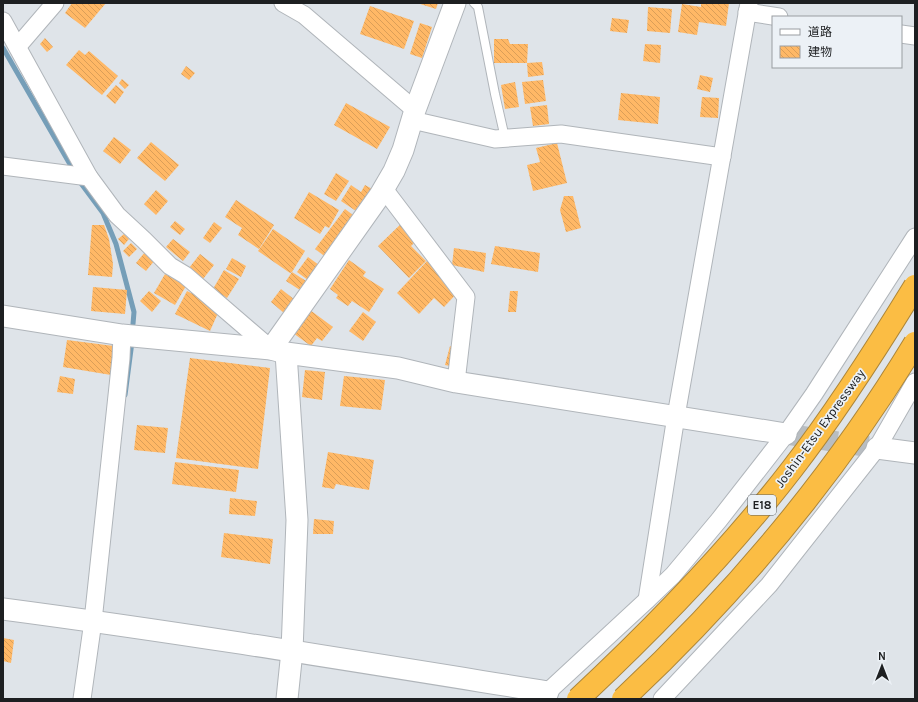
<svg xmlns="http://www.w3.org/2000/svg" width="918" height="702" font-family="Karla,'Noto Sans JP',sans-serif">
	<defs>
		<pattern id="building-back-hatch" width="6" height="6" patternUnits="userSpaceOnUse"><rect width="6" height="6" fill="#ffb866"/><path d="M-1 5l2 2M0 0l6 6M5-1l2 2" fill="none" stroke="#da9e58"/></pattern>
	</defs>
	<rect width="100%" height="100%" fill="#dfe4e9"/>
	<g fill="none" stroke-linecap="round" stroke-linejoin="round">
		<g stroke="#759eb8" stroke-width="5">
			<polyline points="3,48 71,166"/>
			<polyline points="80,182 103,213 116,244 134,312 133,324"/>
			<polyline points="125,395 132,342"/>
		</g>
	</g>
	<g fill="url(#building-back-hatch)">
		<polygon points="72,3 106,3 85,28 65,13"/>
		<polygon points="417,3 438,3 436,9"/>
		<polygon points="701,3 729,3 726,26 699,22 697,35 678,32 682,4 701,7"/>
		<polygon points="370,6 414,21 404,49 360,34"/>
		<polygon points="648,7 672,9 670,33 647,31"/>
		<polygon points="612,18 629,20 627,33 610,31"/>
		<polygon points="420,23 432,27 422,58 410,54"/>
		<polygon points="45,38 53,47 47,52 40,44"/>
		<polygon points="494,39 508,39 510,44 528,44 527,63 494,63"/>
		<polygon points="645,44 661,45 660,63 643,61"/>
		<polygon points="79,50 85,55 89,51 118,76 102,95 66,65"/>
		<polygon points="542,62 544,75 528,77 527,63"/>
		<polygon points="186,66 195,73 189,80 181,74"/>
		<polygon points="700,75 713,78 710,92 697,89"/>
		<polygon points="122,79 129,85 125,89 119,83"/>
		<polygon points="543,80 546,101 525,104 522,82"/>
		<polygon points="515,82 519,107 505,109 501,85"/>
		<polygon points="116,85 124,92 115,104 106,96"/>
		<polygon points="621,93 660,97 658,124 618,120"/>
		<polygon points="702,97 719,98 718,118 700,117"/>
		<polygon points="346,103 390,127 377,149 334,125"/>
		<polygon points="547,105 549,124 533,126 530,107"/>
		<polygon points="114,137 131,150 120,164 103,151"/>
		<polygon points="151,142 179,165 165,181 137,158"/>
		<polygon points="557,143 567,183 533,191 527,165 540,162 536,148"/>
		<polygon points="336,173 349,181 336,201 324,194"/>
		<polygon points="351,185 361,192 365,185 374,190 359,213 341,201"/>
		<polygon points="156,190 168,201 156,215 144,204"/>
		<polygon points="309,192 339,210 329,228 325,226 320,234 294,218"/>
		<polygon points="564,196 573,196 581,228 566,232 560,210"/>
		<polygon points="236,200 274,225 259,249 238,235 242,228 225,217"/>
		<polygon points="345,209 357,218 327,258 315,249"/>
		<polygon points="175,221 185,229 180,235 170,227"/>
		<polygon points="214,222 222,228 210,243 203,238"/>
		<polygon points="403,222 419,238 411,246 426,261 409,278 378,246"/>
		<polygon points="92,225 104,225 109,239 113,264 112,277 88,275"/>
		<polygon points="273,229 305,251 292,272 290,273 258,251"/>
		<polygon points="124,234 129,239 124,245 118,239"/>
		<polygon points="173,239 190,252 183,261 166,247"/>
		<polygon points="131,243 137,249 129,257 123,251"/>
		<polygon points="495,246 540,253 538,272 491,264"/>
		<polygon points="454,248 486,253 484,272 452,265"/>
		<polygon points="145,252 155,260 146,271 136,263"/>
		<polygon points="200,254 214,265 203,279 189,268"/>
		<polygon points="308,257 319,265 308,280 297,272"/>
		<polygon points="232,258 246,266 241,277 226,269"/>
		<polygon points="349,260 366,272 363,276 384,289 369,312 352,301 348,306 336,298 338,295 330,289"/>
		<polygon points="427,261 459,291 444,307 434,298 419,314 397,293"/>
		<polygon points="224,270 239,279 227,298 213,289"/>
		<polygon points="292,272 306,281 300,290 286,281"/>
		<polygon points="165,274 186,286 175,305 154,293"/>
		<polygon points="93,287 127,290 125,314 91,311"/>
		<polygon points="281,289 295,300 284,313 271,302"/>
		<polygon points="149,291 161,301 152,312 140,301"/>
		<polygon points="187,291 211,303 209,308 218,313 210,331 175,314"/>
		<polygon points="510,291 518,291 516,312 508,312"/>
		<polygon points="310,310 333,327 322,341 317,338 311,346 293,333"/>
		<polygon points="363,312 376,322 363,341 349,331"/>
		<polygon points="67,340 114,346 111,375 63,367"/>
		<polygon points="450,346 455,348 450,366 445,365"/>
		<polygon points="190,358 270,368 258,469 176,458"/>
		<polygon points="305,370 325,372 322,400 302,397"/>
		<polygon points="60,376 75,379 73,394 57,392"/>
		<polygon points="344,376 385,380 381,410 340,406"/>
		<polygon points="137,425 168,428 165,453 134,450"/>
		<polygon points="328,452 374,460 369,490 336,484 334,489 322,487"/>
		<polygon points="175,462 239,470 236,492 172,484"/>
		<polygon points="230,498 257,501 255,516 229,514"/>
		<polygon points="314,519 334,521 333,534 313,534"/>
		<polygon points="224,533 273,539 270,564 221,557"/>
		<polygon points="3,638 14,640 11,663 3,661"/>
	</g>
	<g fill="none" stroke-linecap="round" stroke-linejoin="round">
		<polyline stroke="#b8bdc1" stroke-width="21" stroke-dasharray="21 10" stroke-linecap="butt" points="786,434 877,448"/>
		<g stroke="#b0b5ba" stroke-width="10">
			<polyline id="service" points="474,3 478,7 495,94 505,138"/>
		</g>
		<g stroke="#b0b5ba" stroke-width="19">
			<g id="minor">
				<polyline points="283,3 304,15 415,110"/>
				<polyline points="747,12 779,17"/>
				<polyline points="3,21 89,177 117,215 144,240 170,266 185,275 271,349"/>
				<polyline points="901,34 915,36"/>
				<polyline points="18,46 55,3"/>
				<polyline points="412,120 495,139 561,134 722,157"/>
				<polyline points="3,166 89,177"/>
				<polyline points="384,189 466,297 456,382"/>
				<polyline points="647,600 676,416 749,3"/>
				<polyline points="82,699 93,621 121,358 122,335"/>
				<polyline points="540,699 647,600 673,575 719,520 786,434 814,394 915,237"/>
				<polyline points="662,699 769,585 877,448 915,382"/>
			</g>
		</g>
		<g stroke="#b0b5ba" stroke-width="23">
			<g id="tertiary">
				<polyline points="3,316 122,335 271,349 286,353 398,368 456,382 786,434"/>
				<polyline points="271,349 380,195 394,171 403,150 415,110 455,3"/>
				<polyline points="286,353 297,520 292,651 287,699"/>
				<polyline points="877,448 915,453"/>
				<path d="M3,609C185,633 367,663 548,692"/>
			</g>
		</g>
		<use href="#service" stroke="#fff" stroke-width="8"/>
		<use href="#minor" stroke="#fff" stroke-width="17"/>
		<use href="#tertiary" stroke="#fff" stroke-width="21"/>
		<g stroke="#ad8638" stroke-width="24" stroke-linecap="butt">
			<g id="motorway-bridge">
				<path d="M578,699C654,628 728,552 792,469C837,411 877,348 915,286"/>
				<path d="M623,699C735,594 835,475 915,343"/>
			</g>
		</g>
		<use href="#motorway-bridge" stroke="#fbbd44" stroke-width="22"/>
	</g>
	<g text-anchor="middle" dominant-baseline="central" stroke-width="3.5" stroke-linejoin="round" paint-order="stroke">
		<rect fill="#ecf1f6" stroke="#5b5e61" stroke-width="1" x="748" y="495" width="28" height="20" rx="3"/>
		<g font-size="12" font-weight="bold" fill="#1d1f21">
			<text x="762" y="505">E18</text>
		</g>
		<g font-size="13" fill="#1d1f21" stroke="#ecf1f6">
			<text transform="translate(820 428) rotate(-54)">Joshin-Etsu Expressway</text>
		</g>
	</g>
	<rect width="918" height="702" fill="none" stroke="#1d1f21" stroke-width="8"/>
	<rect x="772" y="16" width="130" height="52" fill="#ecf1f6" stroke="#999da1"/>
	<rect x="780" y="29" width="20" height="6" fill="#ffffff" stroke="#999da1"/>
	<text x="808" y="36" font-size="12" fill="#1d1f21">道路</text>
	<rect x="780" y="46" width="20" height="12" fill="url(#building-back-hatch)" stroke="#999da1"/>
	<text x="808" y="56" font-size="12" fill="#1d1f21">建物</text>
	<g transform="translate(882 666)" stroke="#ecf1f6" stroke-width="3" paint-order="stroke">
	<path d="M0-3L7 15L0 10L-7 15Z" fill="#1d1f21"/>
	<text y="-6" font-size="11" font-weight="bold" text-anchor="middle" fill="#1d1f21">N</text>
	</g>
</svg>
